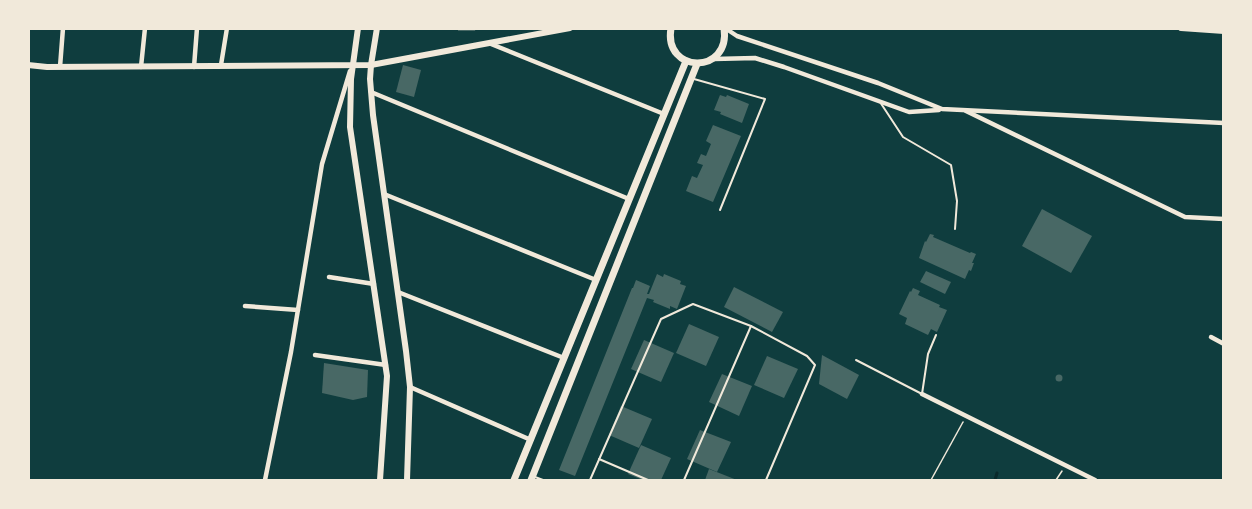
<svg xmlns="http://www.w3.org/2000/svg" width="1252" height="509" font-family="'Asap Condensed',sans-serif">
	<rect width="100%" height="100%" fill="#0f3d3e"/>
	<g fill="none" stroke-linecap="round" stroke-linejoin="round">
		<polyline stroke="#0a2a2b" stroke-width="3" points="995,480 997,473"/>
	</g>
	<g fill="#486865">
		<polygon points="458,28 476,28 475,31 458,31"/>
		<polygon points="403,65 421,70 414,97 396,92"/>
		<polygon points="720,95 726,97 727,95 749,104 742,123 720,114 721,112 714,110"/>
		<polygon points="713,125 741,136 713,202 686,191 692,176 697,178 703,165 697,163 701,154 706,156 711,144 706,141"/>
		<polygon points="1042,209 1092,236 1071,273 1022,246"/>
		<polygon points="930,234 934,235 933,237 970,253 971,252 976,254 972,263 974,263 971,271 969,270 965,279 919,258 925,241 926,242"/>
		<polygon points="926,271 951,282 945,294 920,282"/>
		<polygon points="657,274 663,277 664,274 681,281 680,284 686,286 677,309 670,306 670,309 653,302 654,300 647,298 575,476 559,470 632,288 633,288 636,280 650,286 647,294 649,294"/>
		<polygon points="734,287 783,312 772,332 724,307"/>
		<polygon points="913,288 920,291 918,295 940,305 939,307 947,310 937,332 931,329 928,335 905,324 907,318 899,314 910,291 911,292"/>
		<polygon points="689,324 719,337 706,366 676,353"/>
		<polygon points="644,340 674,353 661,382 631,369"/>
		<polygon points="822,355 859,375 847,399 819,384"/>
		<polygon points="767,356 798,369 784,398 754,385"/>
		<polygon points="324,363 368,370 367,397 353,400 322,393"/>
		<polygon points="722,374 752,386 739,416 709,402"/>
		<circle cx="1059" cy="378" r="3.5"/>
		<polygon points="621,406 652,419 639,448 609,435"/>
		<polygon points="700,430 731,442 717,472 687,459"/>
		<polygon points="641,445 671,458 661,480 643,480 628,474"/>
		<polygon points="709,469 737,480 705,480"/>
	</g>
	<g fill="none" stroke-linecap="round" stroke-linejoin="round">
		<g stroke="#f1e9da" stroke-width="1.5">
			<polyline points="931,480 963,422"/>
			<polyline points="1056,480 1062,471"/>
		</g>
		<g stroke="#f1e9da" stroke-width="2">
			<polyline points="694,79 765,99 720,210"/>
			<polyline points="880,102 903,137 951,165 957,201 955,229"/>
			<polyline points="856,360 922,394 928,354 936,335"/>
			<polyline points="599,459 648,480"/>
			<polyline points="535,477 543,480"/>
			<polyline points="590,480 661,319 693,304 751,326 807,356 815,365 766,480"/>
			<polyline points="684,480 751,326"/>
		</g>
		<g stroke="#f1e9da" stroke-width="4.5">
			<polyline points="725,28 737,36 878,83 942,109 1224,123"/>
			<polyline points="491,44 664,114"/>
			<polyline points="714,59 755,58 784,67 909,112 939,110"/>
			<polyline points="221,65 227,28"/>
			<polyline points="60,67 63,28"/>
			<polyline points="141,67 145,28"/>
			<polyline points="194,67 197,28"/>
			<polyline points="371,92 629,199"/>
			<polyline points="966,111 1185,217 1224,219"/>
			<polyline points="384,194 596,280"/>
			<polyline points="329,277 374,284"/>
			<polyline points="398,292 564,358"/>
			<polyline points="245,306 298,310"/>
			<polyline points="1211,337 1224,344"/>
			<polyline points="315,355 386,365"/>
			<polyline points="410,387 531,440"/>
			<polyline points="922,394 1095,480"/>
			<polyline points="265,480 291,352 322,164 350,71"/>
		</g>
		<g stroke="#f1e9da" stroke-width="6">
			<polyline points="358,28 351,79 350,127 387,376 380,480"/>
			<polyline points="377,28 371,65 370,79 373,115 406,351 410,387 407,480"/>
			<polyline points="1181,28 1224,31"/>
			<polyline points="28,65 47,67 371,65 570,28"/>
		</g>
		<g stroke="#f1e9da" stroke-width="7">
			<path d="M671,28C663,74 731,75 724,28"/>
			<polyline points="514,480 686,61"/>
			<polyline points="531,480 697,64"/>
		</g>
	</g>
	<rect width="1252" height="509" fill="none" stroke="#f1e9da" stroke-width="60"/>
</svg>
